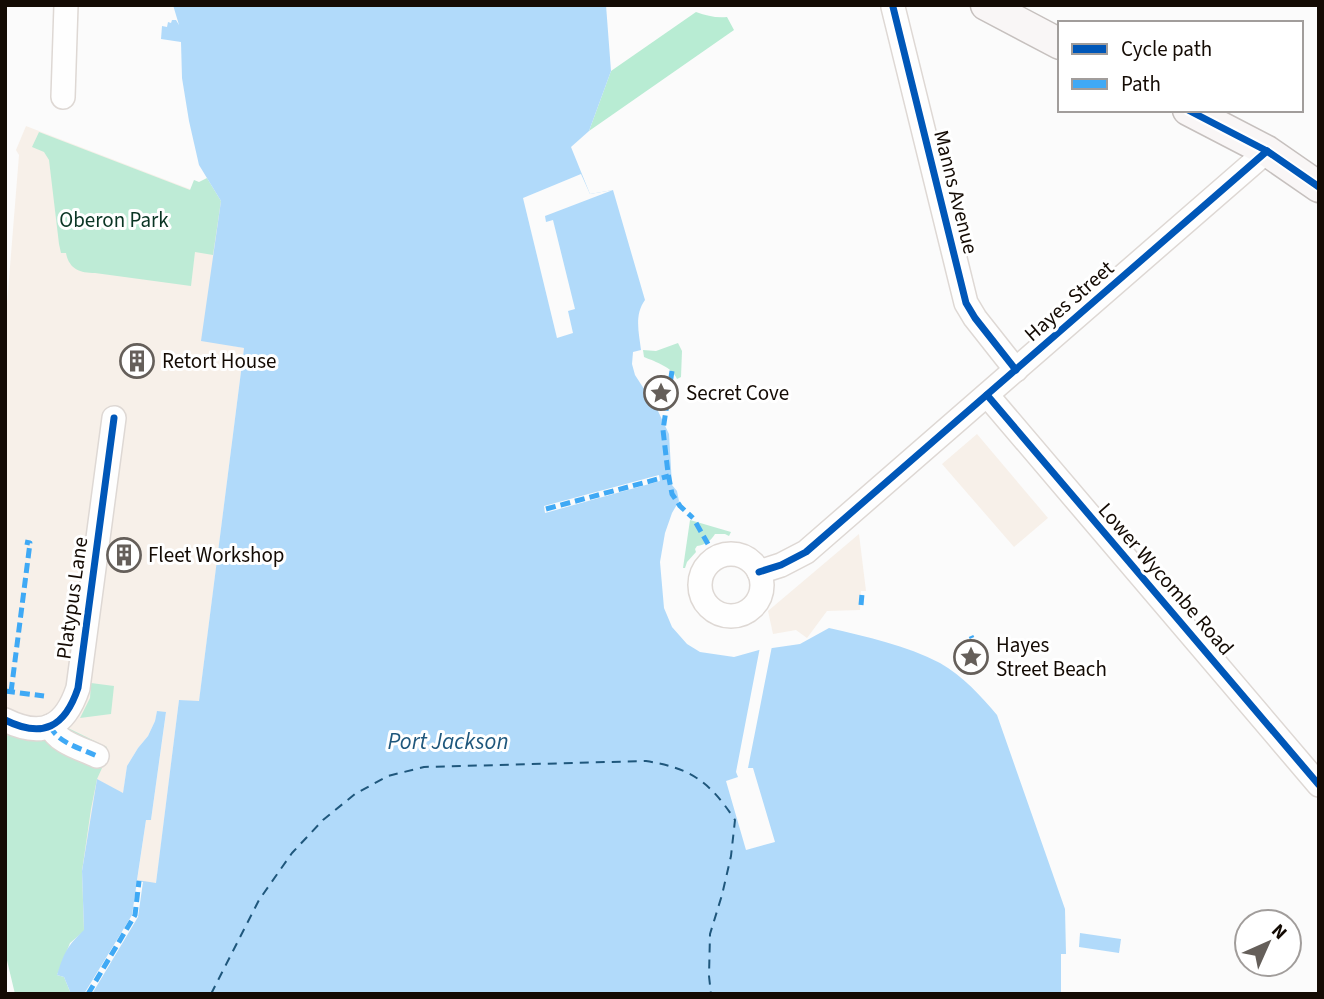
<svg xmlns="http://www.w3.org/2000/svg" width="1324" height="999" font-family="'Source Sans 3',sans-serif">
	<rect width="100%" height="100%" fill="#fbfbfb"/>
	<g fill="#f7f0e9">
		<polygon points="26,126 221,201 223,344 244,348 199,702 179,700 156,884 137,881 146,820 151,820 166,713 157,712 155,721 148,736 138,748 127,766 123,794 98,780 82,871 84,931 5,914 5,329 19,155 16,150"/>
		<polygon points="977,434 1048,518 1014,547 942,464"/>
		<polygon points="859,534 866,591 861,591 860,610 827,611 807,638 796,630 773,634 768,611"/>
	</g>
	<g fill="#beebd6">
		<path d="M39,132L190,190L194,180L199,182L207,178L221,201L213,255L195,252L191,286L95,273C80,273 69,269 66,253H61L59,244L49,160L44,152L32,147Z"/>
		<path d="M678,343L682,351L681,377L677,379C672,367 656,362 644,357L643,350L656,351Z"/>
		<path d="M690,520L731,532L729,536L725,534H715C710,542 705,545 697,546L695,549L696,552L687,562L685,568H683Z"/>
		<polygon points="91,683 114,686 111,714 80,718 90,698"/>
		<polygon points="68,728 107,747 98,766 102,768 97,779 91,809 82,871 84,931 70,943 57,975 64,977 71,994 15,994 5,952 5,749 8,731 48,733"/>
	</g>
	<path fill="#b8ecd3" d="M696,12C707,16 716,18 727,17L734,30L589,131L611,71Z"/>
	<g fill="#b1dafa">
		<path d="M173,5H606L611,71L589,131L571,147L590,194L613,190L645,300C634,315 639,333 641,350L633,352L632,364L635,375L657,409L669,434L672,485L677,491L679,501L672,513L665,533L660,562L664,608L672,627L687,644L700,652L734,657L759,650L800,644L829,628C867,637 906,645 940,663C963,676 981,696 997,715L1065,909L1066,954H1061V994H71L64,977L57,975C64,953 67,946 84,930L82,871L97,779L123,793L127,766L138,748L148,736L155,721L157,711L166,712L151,820H146L137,880L156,883L179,700L199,701L244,348L201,341L221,201L199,165L189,121L182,78L181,42L161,39L162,26L167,27L168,22L171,23L172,20H176L179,25Z"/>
		<polygon points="1080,933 1121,939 1119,953 1079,947"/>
	</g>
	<g fill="#fbfbfb">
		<polygon points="581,174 590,194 613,190 545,216 546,222 553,220 575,309 568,311 573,333 557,338 523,198"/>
		<polygon points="659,475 660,481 545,513 544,506"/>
		<polygon points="772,646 748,768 753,768 775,842 746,850 726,781 738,777 736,772 760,647"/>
		<polygon points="137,881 143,882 138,917 92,994 84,994 132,915"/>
	</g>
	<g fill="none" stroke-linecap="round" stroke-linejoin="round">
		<path stroke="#1f577c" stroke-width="2" stroke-dasharray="9 7" stroke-linecap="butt" d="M211,994L259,900L292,853L323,820L355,794L388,776L424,767L646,761C691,768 710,782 735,820L731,856L722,895L710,934L709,976L711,994"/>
		<g stroke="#ded8d4" stroke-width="26">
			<g id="minor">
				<polyline points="893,7 966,303 975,318 1016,370"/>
				<polyline points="63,97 66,5"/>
				<polyline points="987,395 1319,785"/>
				<circle cx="731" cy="585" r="31"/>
				<polyline points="759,572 781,565 806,552 1267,151"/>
				<path d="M5,720C43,739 65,727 78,688L114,418"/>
				<path d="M50,726C58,743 80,748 97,756"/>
			</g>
		</g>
		<g stroke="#c6c0be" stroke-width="33">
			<g id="major">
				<polyline points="986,5 1060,44"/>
				<polyline points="1188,110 1267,151 1319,187"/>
			</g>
		</g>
		<use href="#minor" stroke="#fefefe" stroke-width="23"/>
		<use href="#major" stroke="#f9f6f6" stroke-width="30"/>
		<g stroke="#3fa9f5" stroke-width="5" stroke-dasharray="10 5" stroke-linecap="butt">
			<polyline points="672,371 663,430 668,473 672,494 680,506 693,518"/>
			<polyline points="546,509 669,476"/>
			<polyline points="696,523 708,544"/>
			<polyline points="861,605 862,594"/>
			<polyline points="971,636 972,638"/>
			<polyline points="5,691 44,696"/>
			<polyline points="11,692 30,543 25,542"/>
			<path d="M50,726C58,743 80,748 97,756"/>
			<polyline points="88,994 135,915 139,881"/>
		</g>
		<g stroke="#fff" stroke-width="11">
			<g id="cycleway">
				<polyline points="893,7 966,303 975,318 1016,370"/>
				<polyline points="1188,110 1267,151 1319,187"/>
				<polyline points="987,395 1319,785"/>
				<polyline points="759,572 781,565 806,552 1267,151"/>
				<path d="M5,720C43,739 65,727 78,688L114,418"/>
			</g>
		</g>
		<use href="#cycleway" stroke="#0057b8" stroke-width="7"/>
	</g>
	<defs>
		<g id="building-ring" transform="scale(1.75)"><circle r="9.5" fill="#fff" stroke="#655f5a" stroke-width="1.5"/><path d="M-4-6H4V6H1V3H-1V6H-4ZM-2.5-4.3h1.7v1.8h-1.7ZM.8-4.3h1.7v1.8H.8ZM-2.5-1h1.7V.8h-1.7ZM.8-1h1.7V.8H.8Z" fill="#655f5a"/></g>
		<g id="sight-ring" transform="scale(1.75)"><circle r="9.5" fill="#fff" stroke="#655f5a" stroke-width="1.5"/><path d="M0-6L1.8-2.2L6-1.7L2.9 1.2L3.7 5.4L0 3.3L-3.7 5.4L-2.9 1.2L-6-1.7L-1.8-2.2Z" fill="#655f5a"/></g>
	</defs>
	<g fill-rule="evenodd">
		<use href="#building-ring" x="137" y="361"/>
		<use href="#sight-ring" x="661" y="393"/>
		<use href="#building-ring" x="124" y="555"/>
		<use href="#sight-ring" x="971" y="657"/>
	</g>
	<g text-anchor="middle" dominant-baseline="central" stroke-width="6" stroke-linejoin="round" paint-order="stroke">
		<g font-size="21" fill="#140b04" stroke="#fff">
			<text transform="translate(956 192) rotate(76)">Manns Avenue</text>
			<text transform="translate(1069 301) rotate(-41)">Hayes Street</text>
			<text transform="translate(1166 579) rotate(49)">Lower Wycombe Road</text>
			<text transform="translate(72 598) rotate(-82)">Platypus Lane</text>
		</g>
		<g font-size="21" fill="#0a3524" stroke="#fff">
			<text x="114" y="220">Oberon Park</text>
		</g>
		<g font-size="21" fill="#140b04" stroke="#fff" text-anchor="start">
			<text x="162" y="361">Retort House</text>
			<text x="686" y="393">Secret Cove</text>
			<text x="148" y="555">Fleet Workshop</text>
			<text x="996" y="645">Hayes<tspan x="996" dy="24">Street Beach</tspan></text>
		</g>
		<g font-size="23" font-style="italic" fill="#1f577c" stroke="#fff">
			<text x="448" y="741">Port Jackson</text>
		</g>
	</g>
	<rect width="1324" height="999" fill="none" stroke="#140b04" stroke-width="14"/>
	<rect x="1058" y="21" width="245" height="91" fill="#ffffff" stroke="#a19d9b" stroke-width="2"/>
	<rect x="1072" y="44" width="35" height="10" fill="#0057b8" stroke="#a19d9b" stroke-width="2"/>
	<text x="1121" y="56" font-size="21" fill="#140b04">Cycle path</text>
	<rect x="1072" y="79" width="35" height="10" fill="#3fa9f5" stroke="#a19d9b" stroke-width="2"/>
	<text x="1121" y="91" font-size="21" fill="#140b04">Path</text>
	<g transform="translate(1268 943) rotate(45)"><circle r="33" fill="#ffffff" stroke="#a19d9b" stroke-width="2"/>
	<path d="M0-5L12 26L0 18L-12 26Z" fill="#655f5a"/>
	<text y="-10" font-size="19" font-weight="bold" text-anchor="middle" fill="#140b04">N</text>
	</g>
</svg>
